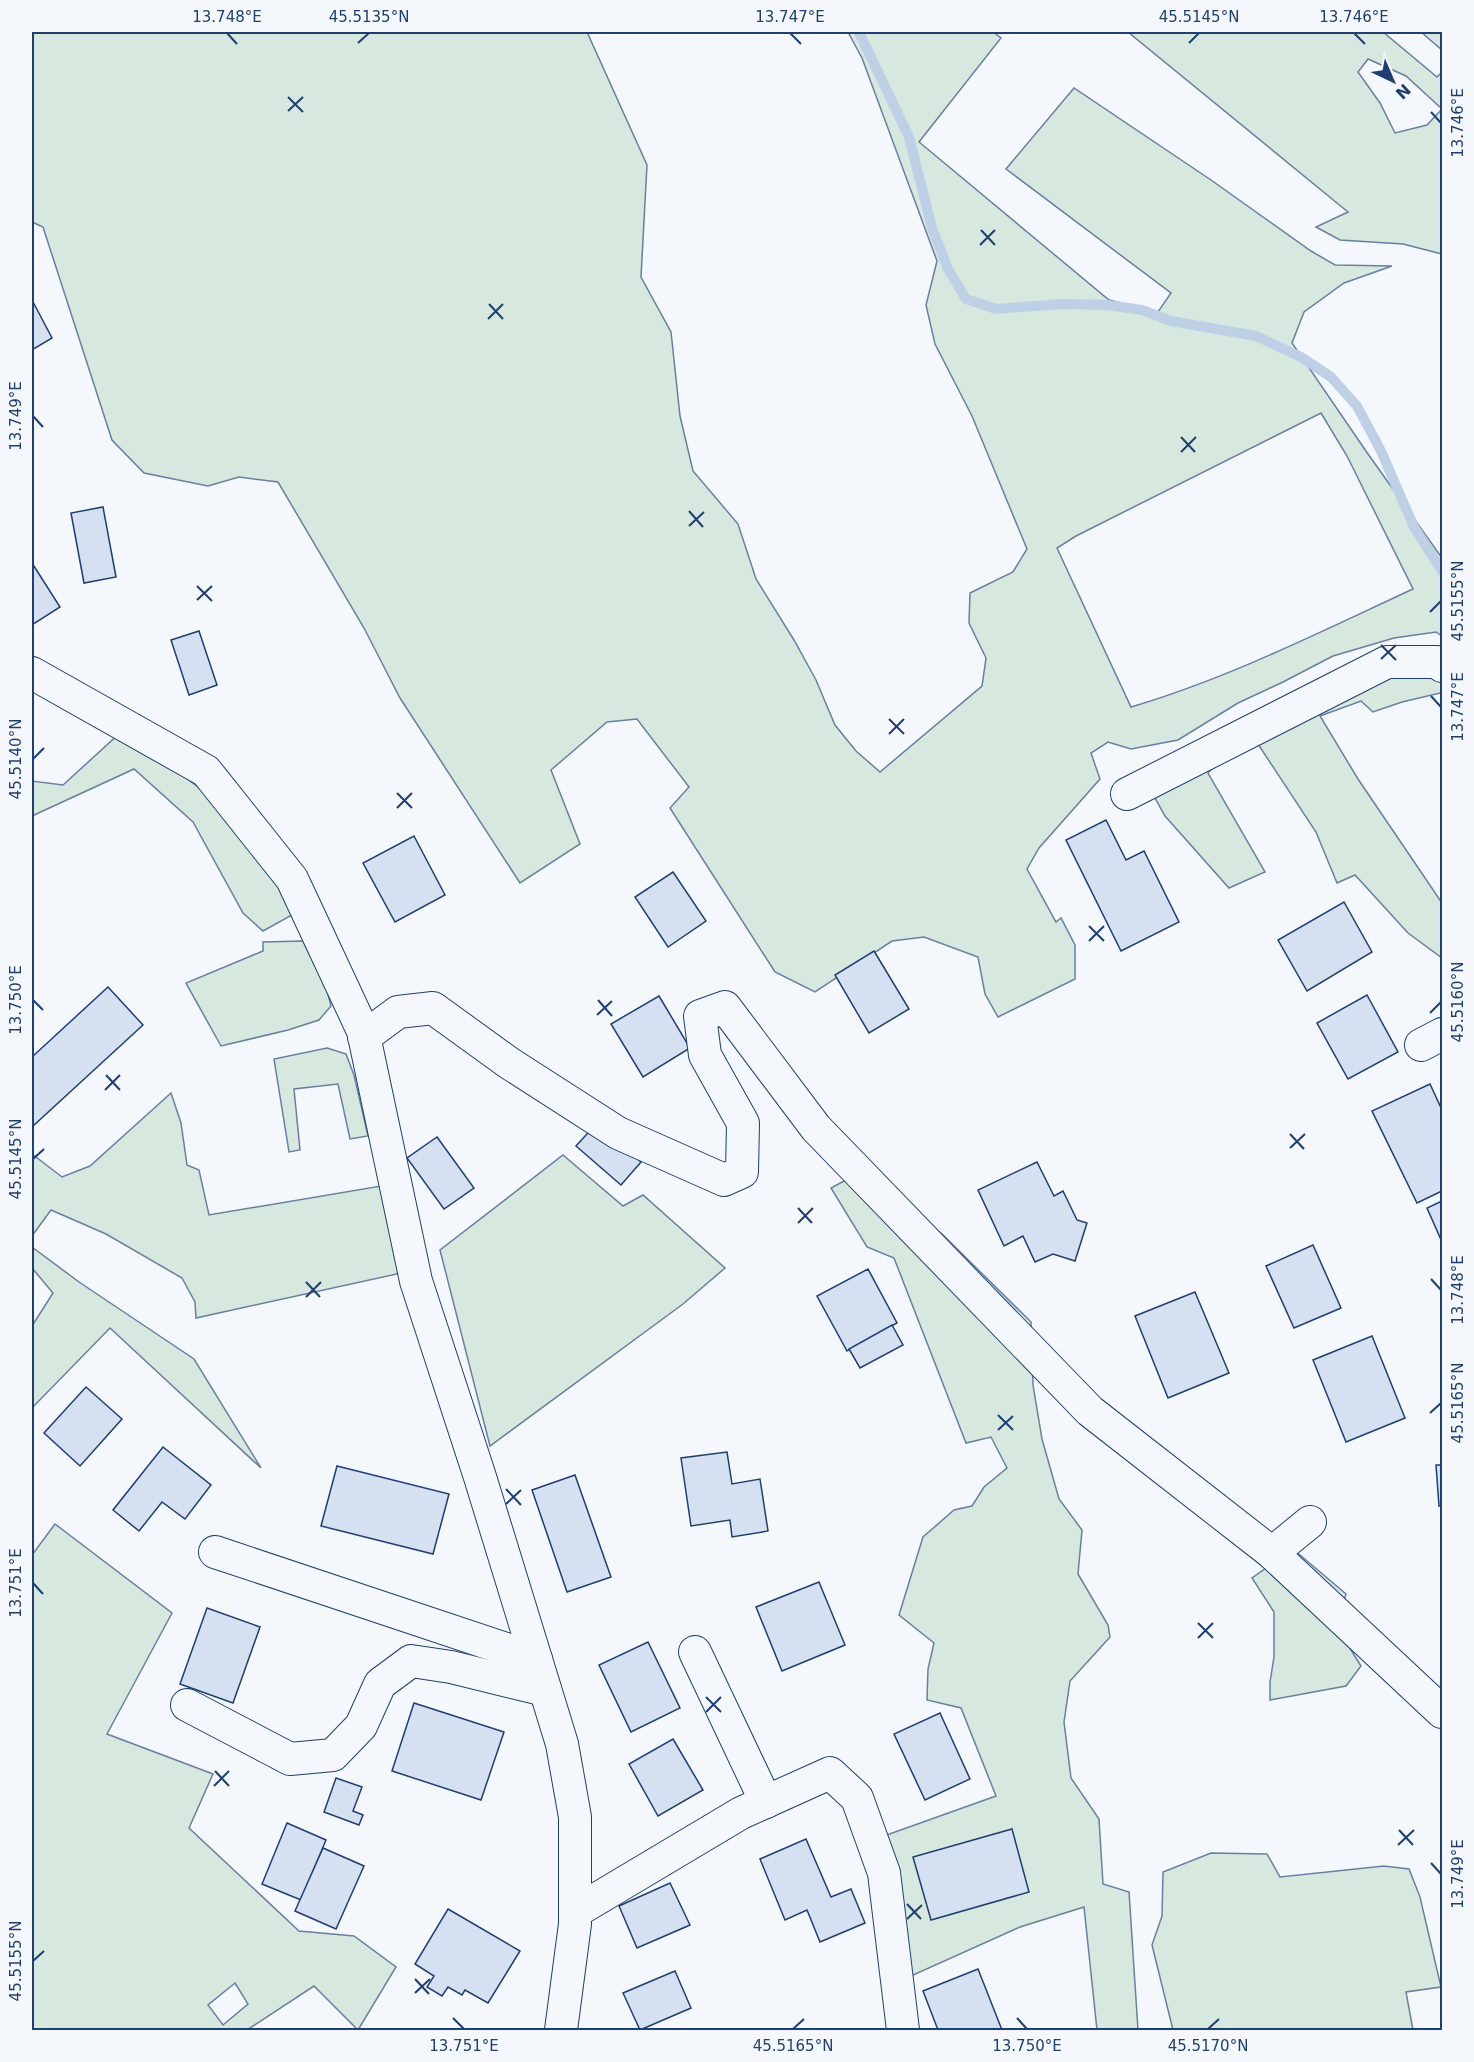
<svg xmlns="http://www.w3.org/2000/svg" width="1474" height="2062" font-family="'DejaVu Sans',sans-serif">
	<rect width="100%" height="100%" fill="#f4f7fb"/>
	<g fill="#d7e8df" stroke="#687fa3" stroke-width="1.5" fill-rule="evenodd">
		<path d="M32,32H587L647,165L641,277L671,332L680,416L693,471L738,524L756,579L794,640L816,680L835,725L856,751L880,772L982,686L986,658L969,623L970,593L1013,572L1027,549L972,416L935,344L926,305L937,261L862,58L848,32H993L1001,38L919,142L1109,300L1158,312L1171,293L1006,169L1074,88L1211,180L1311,251L1335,265L1392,266L1344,283L1304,312L1292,343L1368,454L1442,558V636L1436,632L1394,638L1333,656L1283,682L1238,703L1178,740L1131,749L1108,742L1091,753L1100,779L1039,848L1027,869L1056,922L1061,918L1075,945V979L998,1017L985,994L978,957L924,937L892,941L815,992L775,972L670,808L689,787L637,719L607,722L551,770L580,844L520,883L400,698L364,628L278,482L239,477L208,486L144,473L112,440L43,227L32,222ZM1321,413L1347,456L1413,589C1320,632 1229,678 1131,707L1057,548L1076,536Z"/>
		<path d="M1128,32H1383L1437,77L1442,72V254L1403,244L1340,240L1316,227L1348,212ZM1368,59L1406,76L1442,109L1427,125L1395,133L1380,103L1358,72Z"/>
		<polygon points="1421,32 1442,32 1442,50"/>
		<polygon points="1442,661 1442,695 1440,693 1402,702 1373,712 1361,701 1320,716 1358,779 1442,903 1442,958 1408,933 1355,875 1337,883 1316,832 1254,738 1233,746 1208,773 1265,872 1229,888 1165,816 1149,787 1263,716"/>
		<polygon points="120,733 179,773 225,807 276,872 292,915 263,931 243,913 193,822 134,769 32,816 32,781 63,785"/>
		<polygon points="303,941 327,990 331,1006 319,1020 288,1030 221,1046 186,983 263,951 263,942"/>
		<polygon points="327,1048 346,1054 354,1075 368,1136 350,1139 338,1084 294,1089 300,1150 289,1152 274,1059"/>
		<polygon points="171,1093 181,1123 187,1165 199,1170 209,1215 381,1186 406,1272 196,1318 195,1302 182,1278 106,1234 51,1210 32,1236 32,1154 62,1177 90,1166"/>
		<polygon points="563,1155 623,1206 643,1195 725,1268 683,1304 490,1446 440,1250"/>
		<polygon points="859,1173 942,1234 1031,1322 1033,1385 1042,1439 1059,1499 1082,1530 1078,1574 1108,1625 1110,1637 1070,1681 1064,1722 1071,1778 1099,1819 1103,1884 1129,1892 1138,2030 1097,2030 1084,1907 1020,1927 900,1981 881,1837 996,1796 961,1708 927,1700 928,1669 934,1643 899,1615 923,1537 954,1510 972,1506 984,1487 1007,1468 991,1437 966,1443 894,1258 867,1247 831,1188"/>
		<polygon points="32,1247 79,1282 194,1359 261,1468 110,1328 32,1408 32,1326 53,1293 32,1268"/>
		<path d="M55,1524L172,1613L107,1734L213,1774L189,1828L299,1931L354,1936L396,1967L358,2030L314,1986L247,2030H32V1555ZM235,1983L248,2004L223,2025L208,2005Z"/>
		<polygon points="1293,1549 1346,1594 1340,1613 1338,1629 1361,1666 1346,1686 1270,1700 1270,1682 1274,1657 1274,1612 1252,1578"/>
		<polygon points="1211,1853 1267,1854 1280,1877 1384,1866 1409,1869 1420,1897 1441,1987 1406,1992 1413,2030 1173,2030 1152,1945 1162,1916 1163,1872"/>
	</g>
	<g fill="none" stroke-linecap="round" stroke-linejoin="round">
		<polyline stroke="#bed0e5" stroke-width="10" points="859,32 909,137 932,228 948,269 966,299 996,309 1061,304 1108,305 1142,310 1171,321 1256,336 1301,357 1331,377 1357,406 1381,451 1414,527 1442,571"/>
	</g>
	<g fill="#d5e0f0" stroke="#1d3f73" stroke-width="1.5">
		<polygon points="32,300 52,338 32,350"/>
		<polygon points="103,507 116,577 84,583 71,513"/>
		<polygon points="32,563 60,607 32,625"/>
		<polygon points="199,631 217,685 189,695 171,640"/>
		<polygon points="1106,820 1126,860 1144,851 1179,922 1121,951 1066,840"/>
		<polygon points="414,836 445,895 395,922 363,863"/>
		<polygon points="673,872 706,921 668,947 635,897"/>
		<polygon points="1344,902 1372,952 1307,991 1278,940"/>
		<polygon points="874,951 909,1009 869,1033 835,975"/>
		<polygon points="108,987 143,1025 33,1126 32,1124 32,1057"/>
		<polygon points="1367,995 1398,1052 1348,1079 1317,1023"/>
		<polygon points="659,996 690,1048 643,1077 611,1024"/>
		<polygon points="1430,1084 1442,1110 1442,1191 1417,1203 1372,1111"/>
		<polygon points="597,1123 641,1162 621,1185 576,1146"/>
		<polygon points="437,1137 474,1188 444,1209 407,1158"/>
		<polygon points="1037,1162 1054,1196 1063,1191 1077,1220 1087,1223 1075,1261 1053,1254 1035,1262 1023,1236 1004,1246 978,1190"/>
		<polygon points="1442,1201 1442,1242 1427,1208"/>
		<polygon points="1313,1245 1341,1308 1294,1328 1266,1266"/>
		<polygon points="868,1269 897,1323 847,1351 817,1296"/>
		<polygon points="1195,1292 1229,1373 1168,1398 1135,1316"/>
		<polygon points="892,1325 903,1345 860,1368 849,1349"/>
		<polygon points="1372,1336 1405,1418 1346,1442 1313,1360"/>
		<polygon points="86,1387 122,1419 80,1466 44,1433"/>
		<polygon points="163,1447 211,1485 185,1519 162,1502 139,1531 113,1510"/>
		<polygon points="727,1452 732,1484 760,1479 768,1531 732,1537 730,1520 691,1526 681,1458"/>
		<polygon points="1436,1465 1442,1465 1442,1506 1439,1506"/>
		<polygon points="337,1466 449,1494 433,1554 321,1526"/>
		<polygon points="575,1475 611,1577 567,1592 532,1490"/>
		<polygon points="819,1582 845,1645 782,1671 756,1607"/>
		<polygon points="207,1608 260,1627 233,1703 180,1684"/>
		<polygon points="648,1642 680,1708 631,1732 599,1665"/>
		<polygon points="414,1703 504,1732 481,1800 392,1771"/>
		<polygon points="940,1713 970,1779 925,1800 894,1734"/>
		<polygon points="673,1739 703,1790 658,1816 629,1764"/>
		<polygon points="336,1778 362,1787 353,1811 363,1815 359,1825 324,1812"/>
		<polygon points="287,1823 326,1840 301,1900 262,1884"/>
		<polygon points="1012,1829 1029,1892 931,1920 913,1857"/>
		<polygon points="806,1839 831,1897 851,1889 865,1923 820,1942 807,1910 785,1920 760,1859"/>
		<polygon points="323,1848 364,1866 336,1929 295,1911"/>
		<polygon points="670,1883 690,1925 637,1948 619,1906"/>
		<polygon points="448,1909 520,1951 488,2003 465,1990 462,1995 448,1987 442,1996 427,1987 434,1976 415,1964"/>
		<polygon points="978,1969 1002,2030 938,2030 923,1991"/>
		<polygon points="675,1971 691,2008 640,2030 623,1993"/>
	</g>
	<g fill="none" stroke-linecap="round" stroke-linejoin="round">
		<g stroke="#1d3f73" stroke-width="34">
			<g id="street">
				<polyline points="32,673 206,771 292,879 363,1031 416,1281 480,1477 562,1744 575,1817 575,1924 561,2030"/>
				<polyline points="1127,794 1387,662 1437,662 1442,666"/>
				<polyline points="364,1037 398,1012 433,1008 509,1063 618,1133 724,1180 742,1172 743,1123 705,1055 700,1016 725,1007 816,1128 1090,1411 1272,1553 1310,1522"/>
				<polyline points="1421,1045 1442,1034"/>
				<polyline points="215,1552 536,1659"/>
				<polyline points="1272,1553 1442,1712"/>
				<polyline points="695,1652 766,1802"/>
				<polyline points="187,1705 290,1759 333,1755 361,1726 380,1684 411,1661 451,1667 545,1690"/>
				<polyline points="575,1912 741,1813 830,1773 857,1798 884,1873 903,2030"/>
			</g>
		</g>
		<use href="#street" stroke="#f4f7fb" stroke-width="32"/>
	</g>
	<path fill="none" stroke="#1d3f73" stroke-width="2" d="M227,33L237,44M790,33L801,44M1354,33L1365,44M358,43L369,33M1189,43L1199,33M288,97L303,112M288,111L303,97M1431,112L1441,123M981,230L995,245M980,245L995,230M489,304L503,319M488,319L503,304M33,416L43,427M1181,437L1195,452M1181,452L1196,437M689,511L703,527M689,526L704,512M197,586L212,601M197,600L212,586M1430,612L1441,601M1381,645L1396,660M1381,659L1396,645M1431,696L1441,707M889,719L904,734M889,734L904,719M33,759L44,748M397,793L412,808M397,808L412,793M1089,926L1104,941M1089,941L1104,926M33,1000L43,1010M598,1000L612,1016M1430,1013L1441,1002M597,1015L612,1001M106,1075L120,1090M105,1090L120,1075M1290,1134L1304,1149M1290,1148L1305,1134M33,1159L44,1149M798,1208L812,1223M798,1223L813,1208M1431,1279L1441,1290M306,1282L320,1297M306,1297L321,1282M1430,1413L1441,1403M998,1415L1013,1430M998,1430L1013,1416M506,1489L521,1505M506,1504L521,1490M33,1583L43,1594M1198,1623L1213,1638M1198,1638L1213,1623M706,1697L721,1712M706,1712L721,1697M215,1771L229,1786M214,1786L229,1771M1399,1830L1413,1845M1398,1845L1414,1830M1431,1863L1441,1874M907,1904L921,1919M907,1919L922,1905M33,1961L44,1951M415,1979L429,1994M415,1993L430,1979M453,2018L464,2029M1017,2018L1027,2029M793,2029L804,2019M1208,2029L1219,2019"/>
	<rect width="1474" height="2062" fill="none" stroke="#f4f7fb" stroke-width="66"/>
	<g transform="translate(1393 81) rotate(136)" stroke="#f4f7fb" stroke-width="4.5" paint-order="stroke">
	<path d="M0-4.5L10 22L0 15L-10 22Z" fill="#1d3f73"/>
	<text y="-9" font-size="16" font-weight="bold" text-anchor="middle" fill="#1d3f73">N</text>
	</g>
	<rect x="33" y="33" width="1408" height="1996" fill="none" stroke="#1d3f73" stroke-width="2"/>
	<g font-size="15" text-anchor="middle" fill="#1d3f73">
		<text x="227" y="22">13.748°E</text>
		<text x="369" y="22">45.5135°N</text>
		<text x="790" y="22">13.747°E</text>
		<text x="1199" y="22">45.5145°N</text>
		<text x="1354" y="22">13.746°E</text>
		<text transform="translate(1458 123) rotate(-90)" y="5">13.746°E</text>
		<text transform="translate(16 416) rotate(-90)" y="5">13.749°E</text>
		<text transform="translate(1458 601) rotate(-90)" y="5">45.5155°N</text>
		<text transform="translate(1458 707) rotate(-90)" y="5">13.747°E</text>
		<text transform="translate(16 759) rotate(-90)" y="5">45.5140°N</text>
		<text transform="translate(16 1000) rotate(-90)" y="5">13.750°E</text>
		<text transform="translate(1458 1002) rotate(-90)" y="5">45.5160°N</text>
		<text transform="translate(16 1159) rotate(-90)" y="5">45.5145°N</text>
		<text transform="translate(1458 1290) rotate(-90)" y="5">13.748°E</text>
		<text transform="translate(1458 1403) rotate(-90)" y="5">45.5165°N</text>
		<text transform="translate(16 1583) rotate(-90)" y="5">13.751°E</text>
		<text transform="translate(1458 1874) rotate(-90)" y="5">13.749°E</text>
		<text transform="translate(16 1961) rotate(-90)" y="5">45.5155°N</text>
		<text x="464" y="2051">13.751°E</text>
		<text x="793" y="2051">45.5165°N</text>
		<text x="1027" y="2051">13.750°E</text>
		<text x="1208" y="2051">45.5170°N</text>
	</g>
</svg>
